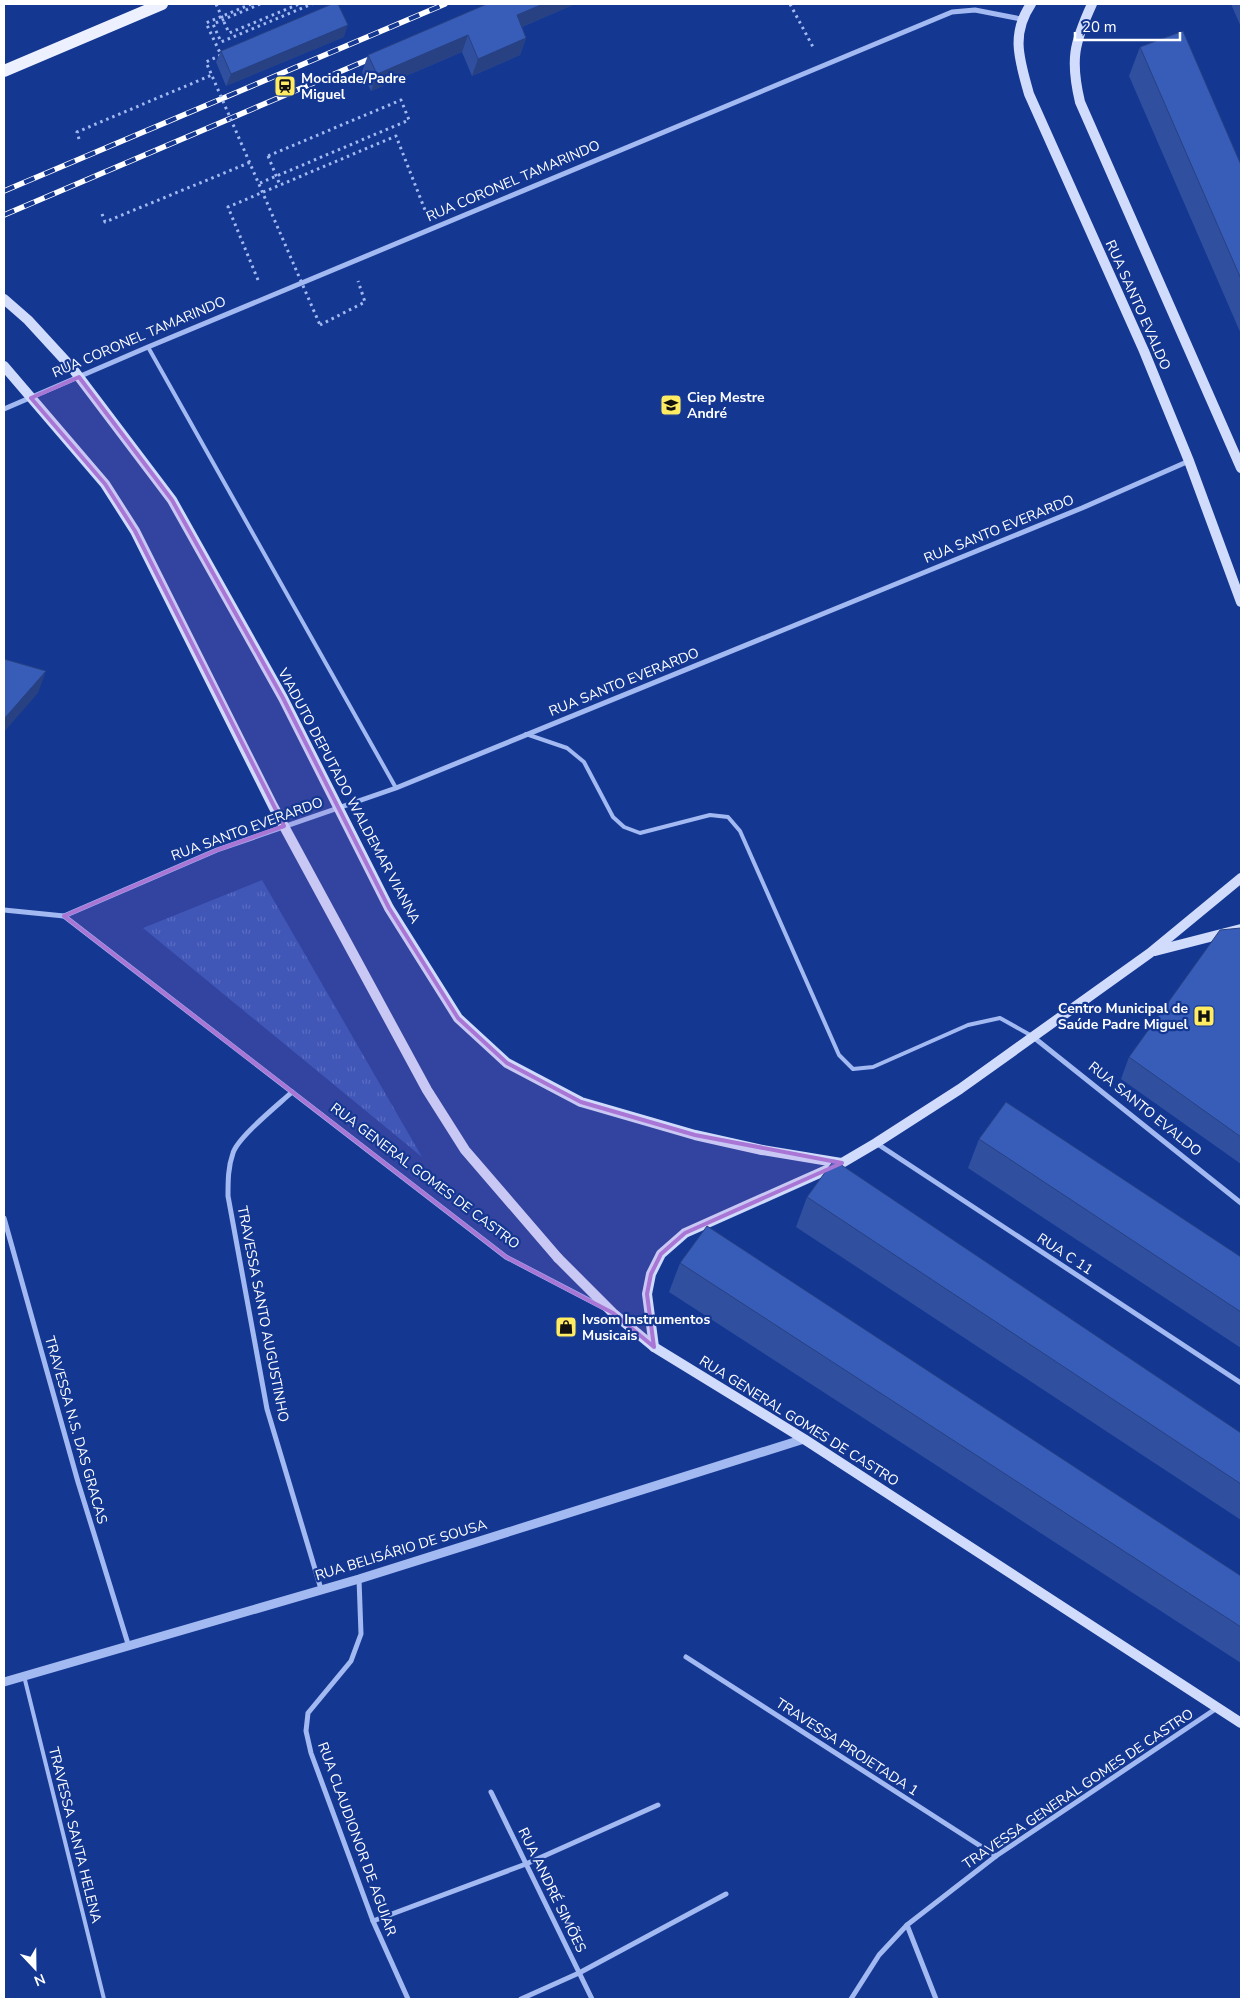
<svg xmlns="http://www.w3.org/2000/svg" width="1245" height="2003" font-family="'Nunito Sans',sans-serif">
	<defs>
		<pattern id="park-tufts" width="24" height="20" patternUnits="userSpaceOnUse" patternTransform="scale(1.25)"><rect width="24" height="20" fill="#264fb1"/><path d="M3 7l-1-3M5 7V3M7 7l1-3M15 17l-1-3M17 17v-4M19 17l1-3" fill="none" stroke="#4769bd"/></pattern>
	</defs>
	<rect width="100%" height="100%" fill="#143792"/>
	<polygon fill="url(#park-tufts)" points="262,880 422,1157 143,928"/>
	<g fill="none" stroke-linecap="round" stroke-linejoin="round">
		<g stroke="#a2b9f1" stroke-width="3" stroke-dasharray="2.5 4" stroke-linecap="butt">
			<polyline points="216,4 229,33 299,4"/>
			<polyline points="790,4 813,47"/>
			<polyline points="79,139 77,132 212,75"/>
			<polyline points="268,156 280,185"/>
			<polyline points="102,214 105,222 251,162"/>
			<polyline points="258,280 228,207 396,136 425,210"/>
			<polyline points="320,325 365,302 358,281"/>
		</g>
		<g stroke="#a2b9f1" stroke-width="4">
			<polyline points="148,347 396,788"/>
			<polyline points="526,734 567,748 584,762 613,817 624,827 640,833 710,815 728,817 740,831 839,1055 853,1069 873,1067 968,1025 1000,1018 1032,1036"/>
			<polyline points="24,1676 104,1999"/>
		</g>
		<g stroke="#a2b9f1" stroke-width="5">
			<polyline points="4,409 148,347 952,12 975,10 1021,19"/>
			<polyline points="4,910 64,916 506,1257 604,1308"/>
			<polyline points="64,916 217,850 396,788 1082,508 1189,461"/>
			<polyline points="1032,1036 1241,1203"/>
			<path d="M292,1092C278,1105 238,1137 233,1153C228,1167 228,1181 228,1196L267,1409L321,1589"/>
			<polyline points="876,1143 1241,1383"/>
			<polyline points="4,1218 78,1482 129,1647"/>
			<polyline points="359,1579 361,1634 351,1661 308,1713 306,1731 311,1753 373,1921 408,1999"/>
			<polyline points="686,1657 996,1856"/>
			<polyline points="491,1792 592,1999"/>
			<polyline points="373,1921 526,1864 658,1805"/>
			<polyline points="907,1925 936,1999"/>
			<polyline points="521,1999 579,1973 726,1894"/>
			<polyline points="851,1999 879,1955 907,1925 996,1856 1217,1708"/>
		</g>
		<polyline stroke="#a2b9f1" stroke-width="9" points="4,1682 359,1579 804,1439"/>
		<g stroke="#d1dcfc" stroke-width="10">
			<path d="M1031,4C1010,35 1020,61 1029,94L1144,351L1189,461L1241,602"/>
			<path d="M1092,4C1074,43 1070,60 1080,102L1241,468"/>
			<polyline points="1155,951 1241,929"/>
			<polyline points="762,1150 841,1163"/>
			<polyline points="558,1258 613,1313 654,1347 804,1439 1241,1723"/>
			<polyline points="654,1347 647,1294 651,1274 661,1254 685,1233 842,1163 876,1143 960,1089 1150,953 1241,878"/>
		</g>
		<polyline stroke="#edf1ff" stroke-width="12" points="4,71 162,4"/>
		<g stroke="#fff" stroke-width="5.5">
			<g id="rail">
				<polyline points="4,191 445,4"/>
				<polyline points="4,215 379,55"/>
			</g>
		</g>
		<use href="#rail" stroke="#143792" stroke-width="4" stroke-dasharray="11" stroke-linecap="butt"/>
		<g stroke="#a2b9f1" stroke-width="3" stroke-dasharray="2.5 4" stroke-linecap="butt">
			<polyline points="251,4 206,23 221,55 206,62 320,325"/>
			<polyline points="260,4 213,24 221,42 312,4"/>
			<polyline points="260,183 409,120 401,100 268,156"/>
		</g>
		<g stroke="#d1dcfc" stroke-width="10">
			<polyline points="4,299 28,320 73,369 172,500 283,698 389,908 458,1018 507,1063 581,1102 695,1135 762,1150"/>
			<polyline points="4,366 105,484 135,531 273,806 427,1090 465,1150 558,1258"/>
		</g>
	</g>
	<g fill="#30509f">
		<polygon points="487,4 575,4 522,27 526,38 520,55 472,76 462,52 371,91 362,72 368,55"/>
		<polygon points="1231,4 1241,4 1241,27"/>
		<polygon points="344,37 226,86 216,62 221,51"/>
		<polygon points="1140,47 1241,165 1241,334 1129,76"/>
		<polygon points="1241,928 1241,1164 1121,1079 1129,1057"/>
		<polygon points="979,1139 1241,1257 1241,1348 968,1168"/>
		<polygon points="807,1197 1241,1433 1241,1520 796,1227"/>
		<polygon points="680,1263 1241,1576 1241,1663 669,1292"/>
	</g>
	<g fill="#274182">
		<polygon points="543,4 575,4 510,32 517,15"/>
		<polygon points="348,25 344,37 226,86 231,74"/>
		<polygon points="468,35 462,52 371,91 377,74"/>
		<polygon points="526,38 520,55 472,76 478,59"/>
		<polygon points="46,671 38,693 4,732 4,719"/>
	</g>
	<g fill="#385db9" stroke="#274182">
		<polygon points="332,4 338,4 348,25 231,74 221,51"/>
		<polygon points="487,4 543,4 517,15 526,38 478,59 468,35 377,74 368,55"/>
		<polygon points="1183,31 1241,165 1241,279 1140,47"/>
		<polygon points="4,659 46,671 4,719"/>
		<polygon points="1241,928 1241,1137 1129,1057 1220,930"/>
		<polygon points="1006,1102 1241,1257 1241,1312 979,1139"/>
		<polygon points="834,1160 1241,1433 1241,1484 807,1197"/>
		<polygon points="707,1226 1241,1576 1241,1627 680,1263"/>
	</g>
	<path fill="#a976d5" fill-opacity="0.2" stroke="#a976d5" stroke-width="4" stroke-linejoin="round" d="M79,377L172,500L283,698L389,908L458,1018L507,1063L581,1102L695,1135L842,1163L685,1233L661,1254L651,1274L647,1294L654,1347L613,1313L506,1257L64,916L217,850L284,826L135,531L105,484L31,398Z"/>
	<defs>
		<g id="station-square" transform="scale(1.125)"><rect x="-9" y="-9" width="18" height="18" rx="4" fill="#ffec63" stroke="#143792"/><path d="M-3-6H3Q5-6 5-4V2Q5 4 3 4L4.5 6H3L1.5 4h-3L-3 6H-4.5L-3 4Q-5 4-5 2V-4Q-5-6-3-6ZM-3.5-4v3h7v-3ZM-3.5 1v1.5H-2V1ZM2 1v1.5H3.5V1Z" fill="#111"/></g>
		<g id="school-square" transform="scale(1.125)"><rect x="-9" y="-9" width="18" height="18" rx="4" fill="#ffec63" stroke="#143792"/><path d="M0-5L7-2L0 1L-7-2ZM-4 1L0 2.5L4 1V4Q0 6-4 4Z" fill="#111"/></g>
		<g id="hospital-square" transform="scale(1.125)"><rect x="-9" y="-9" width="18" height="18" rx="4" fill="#ffec63" stroke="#143792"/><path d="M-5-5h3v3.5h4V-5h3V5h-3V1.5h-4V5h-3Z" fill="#111"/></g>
		<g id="shop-square" transform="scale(1.125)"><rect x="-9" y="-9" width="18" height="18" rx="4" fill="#ffec63" stroke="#143792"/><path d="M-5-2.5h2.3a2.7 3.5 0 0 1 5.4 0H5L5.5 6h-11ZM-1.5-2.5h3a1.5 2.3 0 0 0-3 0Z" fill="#111"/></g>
	</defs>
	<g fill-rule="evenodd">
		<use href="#station-square" x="285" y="86"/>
		<use href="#school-square" x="671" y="405"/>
		<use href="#hospital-square" x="1204" y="1016"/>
		<use href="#shop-square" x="566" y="1327"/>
	</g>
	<g text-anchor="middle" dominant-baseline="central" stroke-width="4.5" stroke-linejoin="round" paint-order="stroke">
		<g font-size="14" font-weight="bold" fill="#fff" stroke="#143792" text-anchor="start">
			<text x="301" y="78">Mocidade/Padre<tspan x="301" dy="16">Miguel</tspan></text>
			<text x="687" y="397">Ciep Mestre<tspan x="687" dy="16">André</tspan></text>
			<text x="1188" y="1008" text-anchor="end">Centro Municipal de<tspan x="1188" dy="16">Saúde Padre Miguel</tspan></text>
			<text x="582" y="1319">Ivsom Instrumentos<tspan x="582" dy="16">Musicais</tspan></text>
		</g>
		<g font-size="14" fill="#fff" stroke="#143792">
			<text transform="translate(513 181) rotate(-23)">RUA CORONEL TAMARINDO</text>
			<text transform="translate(1138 305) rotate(66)">RUA SANTO EVALDO</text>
			<text transform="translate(139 337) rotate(-23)">RUA CORONEL TAMARINDO</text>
			<text transform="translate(999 529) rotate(-22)">RUA SANTO EVERARDO</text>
			<text transform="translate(624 682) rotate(-22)">RUA SANTO EVERARDO</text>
			<text transform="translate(349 796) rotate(62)">VIADUTO DEPUTADO WALDEMAR VIANNA</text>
			<text transform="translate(247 829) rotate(-20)">RUA SANTO EVERARDO</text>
			<text transform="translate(1145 1109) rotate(39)">RUA SANTO EVALDO</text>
			<text transform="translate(425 1176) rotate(37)">RUA GENERAL GOMES DE CASTRO</text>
			<text transform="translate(1065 1254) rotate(33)">RUA C 11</text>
			<text transform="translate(263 1314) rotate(79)">TRAVESSA SANTO AUGUSTINHO</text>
			<text transform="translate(799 1421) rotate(32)">RUA GENERAL GOMES DE CASTRO</text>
			<text transform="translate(76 1430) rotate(74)">TRAVESSA N.S. DAS GRACAS</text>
			<text transform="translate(401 1550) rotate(-17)">RUA BELISÁRIO DE SOUSA</text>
			<text transform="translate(847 1747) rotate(33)">TRAVESSA PROJETADA 1</text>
			<text transform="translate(1078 1789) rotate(-34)">TRAVESSA GENERAL GOMES DE CASTRO</text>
			<text transform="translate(75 1835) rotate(76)">TRAVESSA SANTA HELENA</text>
			<text transform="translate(357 1839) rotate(70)">RUA CLAUDIONOR DE AGUIAR</text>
			<text transform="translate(552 1890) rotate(64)">RUA ANDRÉ SIMÕES</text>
		</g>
	</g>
	<rect width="1245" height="2003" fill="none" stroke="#ffffff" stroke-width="10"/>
	<g transform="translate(35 1968) rotate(158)" stroke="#143792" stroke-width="4" paint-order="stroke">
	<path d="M0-4L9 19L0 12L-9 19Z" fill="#ffffff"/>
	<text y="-8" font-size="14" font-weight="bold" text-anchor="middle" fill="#ffffff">N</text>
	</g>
	<path d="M1075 32v8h105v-8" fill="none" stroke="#ffffff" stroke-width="2.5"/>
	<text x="1082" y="32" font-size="15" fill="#ffffff" stroke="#143792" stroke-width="4" paint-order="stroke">20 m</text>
</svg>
